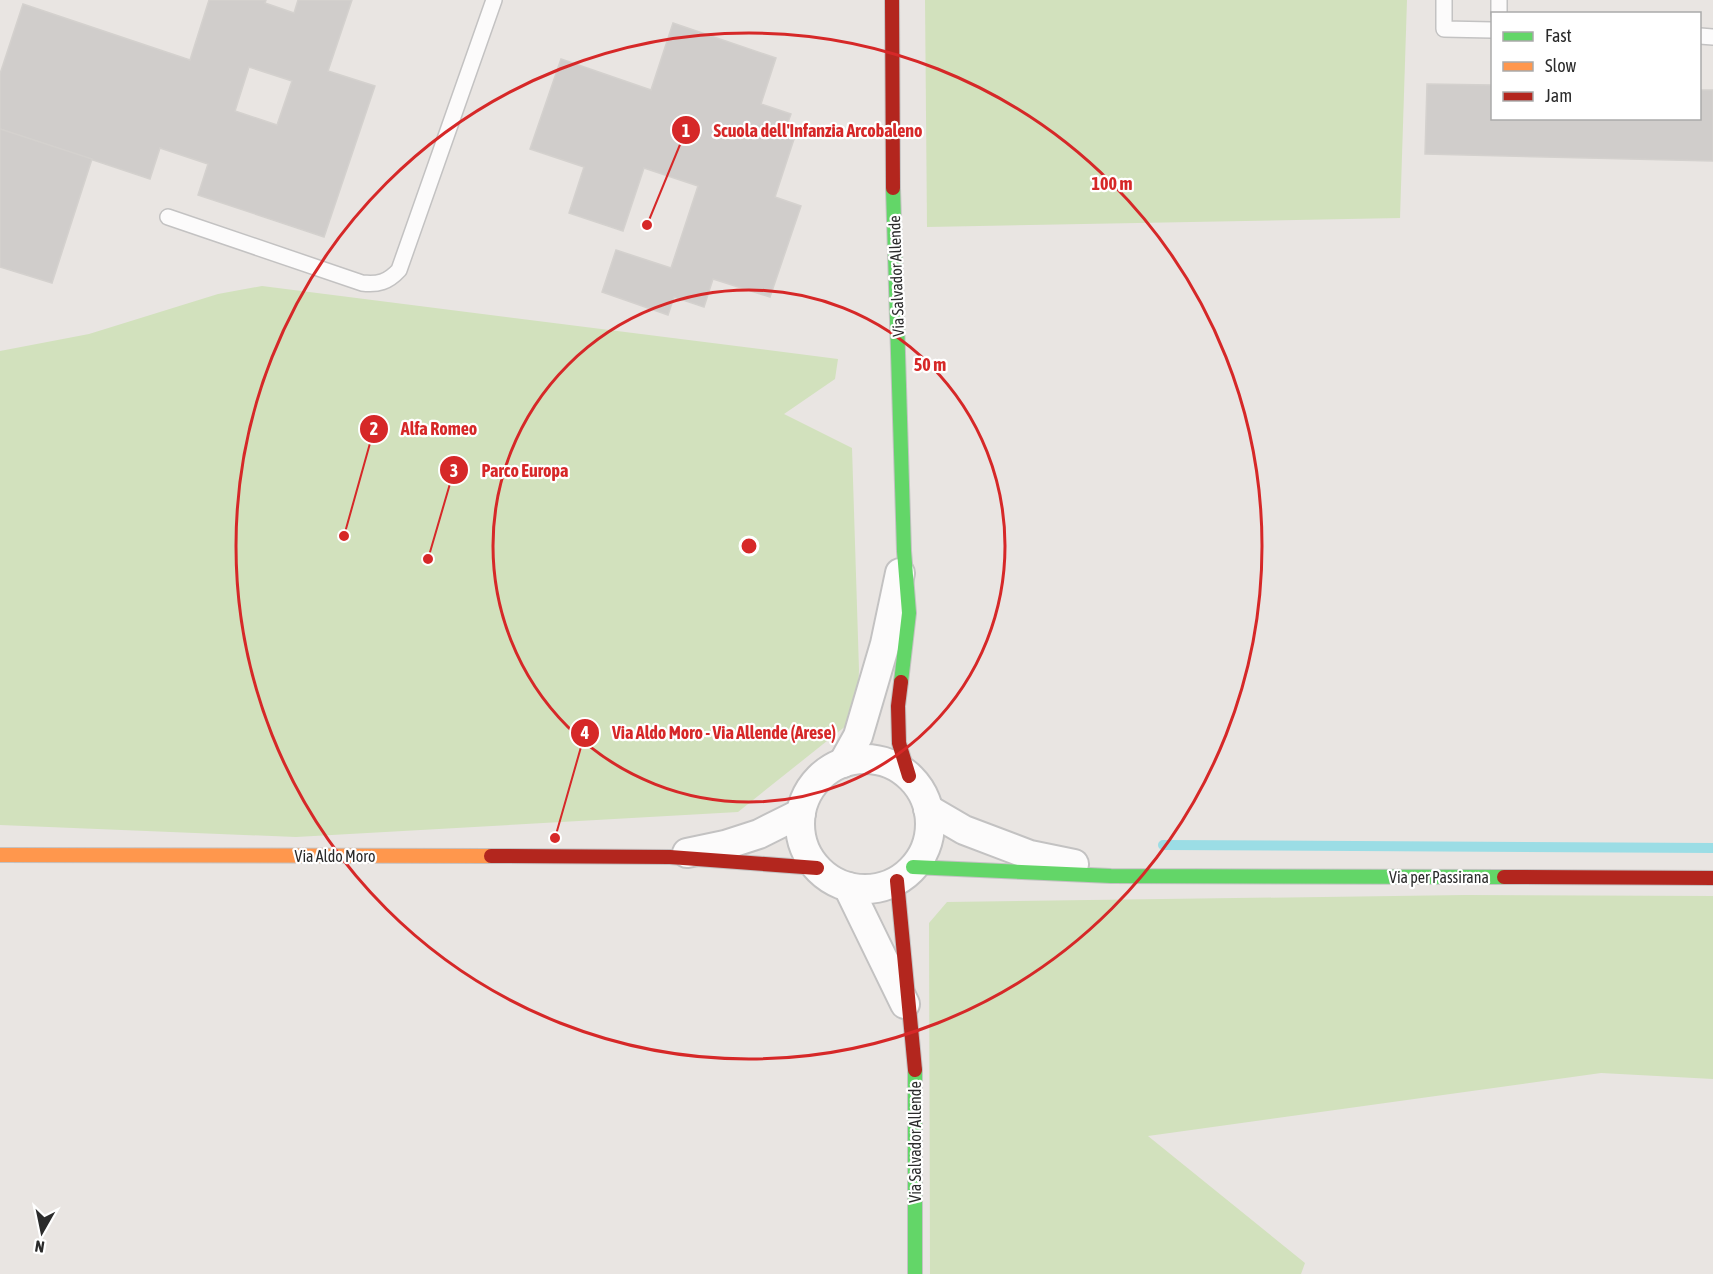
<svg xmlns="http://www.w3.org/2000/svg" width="1713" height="1274" font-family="'Asap Condensed',sans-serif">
	<rect width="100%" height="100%" fill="#e9e5e2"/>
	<g fill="#d2e1bd">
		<polygon points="925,0 1407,0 1400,218 927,227"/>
		<polygon points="262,286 838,359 835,379 784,414 852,448 859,670 857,717 738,812 296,837 0,825 0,351 89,334 218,294"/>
		<polygon points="1465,895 1713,896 1713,1079 1601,1073 1148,1136 1305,1263 1301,1274 930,1274 929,923 947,902"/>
	</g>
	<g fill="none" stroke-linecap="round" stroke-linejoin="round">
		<polyline stroke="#9bdde5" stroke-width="10" points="1163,845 1713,848"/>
	</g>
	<g fill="#d0cdcb" stroke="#d4d1ce" stroke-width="1.5" fill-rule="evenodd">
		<path d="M209,0H266L265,3L294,13L298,0H352L328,71L375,86L324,237L198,195L208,164L160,148L150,179L0,129V74L23,4L190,60ZM249,67L292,81L277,125L235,111Z"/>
		<polygon points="673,23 776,58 761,104 791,114 787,125 796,133 775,197 801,206 770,297 713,279 704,307 674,297 668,315 602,292 616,250 671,268 698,186 644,168 623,231 569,213 584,167 530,149 561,59 651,90"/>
		<polygon points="1427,84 1492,85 1492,118 1700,118 1700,90 1713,90 1713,161 1425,154"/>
		<polygon points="0,129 92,159 52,283 0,267"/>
	</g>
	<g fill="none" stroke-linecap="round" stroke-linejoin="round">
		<g stroke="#c3c2c2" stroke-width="18">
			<g id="lane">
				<polyline points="1444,0 1444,29 1492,30"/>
				<polyline points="1499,14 1499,0"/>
				<polyline points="1700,36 1713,37"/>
				<path d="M168,217L362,283C378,285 388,282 399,270L494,0"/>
			</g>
		</g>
		<g stroke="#c3c2c2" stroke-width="32">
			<g id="street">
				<circle cx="865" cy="824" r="65"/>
				<polyline points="843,763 858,736 885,644 900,573"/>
				<polyline points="928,809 964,830 1030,855 1074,864"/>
				<polyline points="687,853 725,845 759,834 801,813"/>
				<polyline points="848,887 905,1004"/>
			</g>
		</g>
		<g stroke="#c3c2c2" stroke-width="16">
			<g id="fast">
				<polyline points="893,188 904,551 909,613 901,682"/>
				<polyline points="913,867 1111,876 1504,877"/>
				<polyline points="915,1070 915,1274"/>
			</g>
		</g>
		<g stroke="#c3c2c2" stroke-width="16">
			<polyline id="slow" points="0,855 491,856"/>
		</g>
		<g stroke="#c3c2c2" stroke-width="16">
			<g id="jam">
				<polyline points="892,0 893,188"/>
				<polyline points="901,682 898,706 899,743 909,776"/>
				<polyline points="491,856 670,857 817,868"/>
				<polyline points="1504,877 1713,878"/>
				<polyline points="897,881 915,1070"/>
			</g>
		</g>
		<use href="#lane" stroke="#fcfbfb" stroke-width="15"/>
		<use href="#street" stroke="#fcfbfb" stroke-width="28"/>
		<use href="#fast" stroke="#63d668" stroke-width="14"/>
		<use href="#slow" stroke="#ff974d" stroke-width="14"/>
		<use href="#jam" stroke="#b3261e" stroke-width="14"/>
	</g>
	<g fill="none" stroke="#d62828" stroke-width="3">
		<circle cx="749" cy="546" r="256"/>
		<circle cx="749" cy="546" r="513"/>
	</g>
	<g text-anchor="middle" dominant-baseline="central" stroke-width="4.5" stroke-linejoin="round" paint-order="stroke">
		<g font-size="16" fill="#2b2b2b" stroke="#fff">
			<text transform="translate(896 276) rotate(-92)">Via Salvador Allende</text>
			<text x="335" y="856">Via Aldo Moro</text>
			<text x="1439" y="877">Via per Passirana</text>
			<text transform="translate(915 1142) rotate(-90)">Via Salvador Allende</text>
		</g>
	</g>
	<circle cx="749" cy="546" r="9" fill="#d62828" stroke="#fff" stroke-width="3"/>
	<g font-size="18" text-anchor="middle" font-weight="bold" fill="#d62828" stroke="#fff" stroke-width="4.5" stroke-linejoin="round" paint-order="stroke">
		<text x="1112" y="190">100 m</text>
		<text x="930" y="371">50 m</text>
	</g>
	<path fill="none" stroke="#d62828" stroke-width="2" d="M647 225L686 130M344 536L374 429M428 559L454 470M555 838L585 733"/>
	<g fill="#d62828" stroke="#fff" stroke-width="2">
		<circle cx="647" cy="225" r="6"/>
		<circle cx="344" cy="536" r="6"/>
		<circle cx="428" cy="559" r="6"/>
		<circle cx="555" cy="838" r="6"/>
		<circle cx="686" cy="130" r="15"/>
		<circle cx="374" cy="429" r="15"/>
		<circle cx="454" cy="470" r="15"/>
		<circle cx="585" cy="733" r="15"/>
	</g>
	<g font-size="18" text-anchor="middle" font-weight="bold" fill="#fff">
		<text x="686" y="137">1</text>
		<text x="374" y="435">2</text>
		<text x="454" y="477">3</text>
		<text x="585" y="739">4</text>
	</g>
	<g font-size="18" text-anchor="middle" font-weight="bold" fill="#d62828" stroke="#fff" stroke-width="4.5" stroke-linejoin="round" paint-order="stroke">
		<text x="818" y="137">Scuola dell'Infanzia Arcobaleno</text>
		<text x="439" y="435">Alfa Romeo</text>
		<text x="525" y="477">Parco Europa</text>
		<text x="724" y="739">Via Aldo Moro - Via Allende (Arese)</text>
	</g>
	<rect x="1491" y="12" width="210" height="108" fill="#ffffff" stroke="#aaaaaa" stroke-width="1.5"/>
	<rect x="1503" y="32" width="30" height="9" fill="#63d668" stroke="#aaaaaa" stroke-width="1.5"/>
	<text x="1545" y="42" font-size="18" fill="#2b2b2b">Fast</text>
	<rect x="1503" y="62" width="30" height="9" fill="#ff974d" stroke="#aaaaaa" stroke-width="1.5"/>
	<text x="1545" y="72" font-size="18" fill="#2b2b2b">Slow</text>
	<rect x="1503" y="92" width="30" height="9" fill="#b3261e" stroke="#aaaaaa" stroke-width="1.5"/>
	<text x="1545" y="102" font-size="18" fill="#2b2b2b">Jam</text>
	<g transform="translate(42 1232) rotate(189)" stroke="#ffffff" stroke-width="4.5" paint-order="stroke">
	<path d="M0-4.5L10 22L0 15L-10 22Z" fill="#2b2b2b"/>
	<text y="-9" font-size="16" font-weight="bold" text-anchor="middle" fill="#2b2b2b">N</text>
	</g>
</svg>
